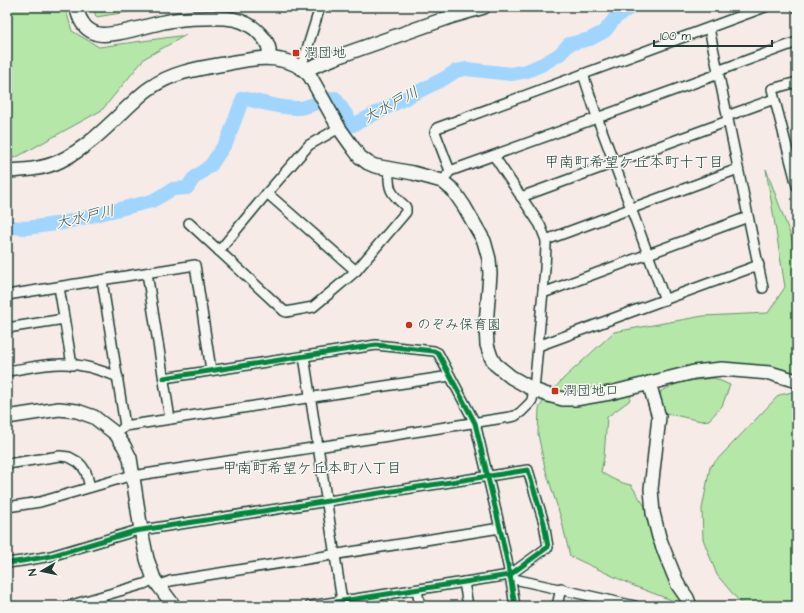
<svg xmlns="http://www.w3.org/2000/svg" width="804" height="613" font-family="'Architects Daughter','Klee One',sans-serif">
	<rect width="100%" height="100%" fill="#f6ebe6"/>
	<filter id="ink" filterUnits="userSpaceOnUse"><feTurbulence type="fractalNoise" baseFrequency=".025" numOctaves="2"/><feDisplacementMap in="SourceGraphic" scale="8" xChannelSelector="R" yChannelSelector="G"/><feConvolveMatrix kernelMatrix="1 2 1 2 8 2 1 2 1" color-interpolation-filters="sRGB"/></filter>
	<g filter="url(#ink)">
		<g fill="#b4e7a8" stroke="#6a926e">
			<polygon points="7,7 65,7 72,31 99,47 186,35 145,58 102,110 15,158 7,156"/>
			<polygon points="93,7 178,7 173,9 153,8 96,17"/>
			<path d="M766,169L797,253V376L761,366L636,382L629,401L607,417L604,457L601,472C610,478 620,483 631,485L648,511L687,606L634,586L570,556L561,518L545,468L538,434L539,408L545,399L563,379L614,332L703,316L768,313L785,287Z"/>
			<polygon points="714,378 730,385 722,406 709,420 701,421 665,413 659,398 661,391 680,382"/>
			<polygon points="797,391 797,471 796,471 795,522 797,522 797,606 743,606 717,575 703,539 702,509 710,467 779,395"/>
		</g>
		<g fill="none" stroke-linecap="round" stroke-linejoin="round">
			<path stroke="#9fd5fe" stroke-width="14" d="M7,227L26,228L63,223L152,201L173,189L187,188L193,179L211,165L227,141L243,98C258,102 283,109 299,108C311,107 322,99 335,98L353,125L445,78L456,71L466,69L511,74L527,71L543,64L560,54L569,44L590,39L605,31L615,18L631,7"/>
			<g stroke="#1f3d34" stroke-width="12">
				<g id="street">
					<polyline points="797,7 797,8"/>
					<polyline points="709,28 763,288"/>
					<polyline points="301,68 320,7"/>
					<polyline points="583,74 597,117 665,300"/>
					<polyline points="797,82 772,89 797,186"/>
					<polyline points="727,116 774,99"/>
					<polyline points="450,171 435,132 437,128 765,7"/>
					<polyline points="447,175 450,171 713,76 723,69 797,42"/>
					<polyline points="267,193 356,271"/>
					<polyline points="521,197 728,121"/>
					<path d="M189,223L284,311L286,312L313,307L330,293L356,271L406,212V208L405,206C390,193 388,189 389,168"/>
					<polyline points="546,240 738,169"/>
					<polyline points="219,251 267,193 309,145 339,128"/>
					<polyline points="147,273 170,419"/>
					<polyline points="102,280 125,426 122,429"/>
					<polyline points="59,287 72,365"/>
					<polyline points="543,293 748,217"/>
					<polyline points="7,295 195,265 211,370"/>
					<polyline points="7,328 64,319"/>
					<polyline points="538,346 759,265"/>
					<polyline points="304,356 342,601 341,606"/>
					<path d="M7,371C24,369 42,364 60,364C80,363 100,370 118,377"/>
					<polyline points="164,378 376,345 434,351 438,353 475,423 500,528 510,575 515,606"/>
					<polyline points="125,426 450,376"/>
					<polyline points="7,464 60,456 69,457 78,462 82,466 86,472 90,487"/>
					<polyline points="7,507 40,502 126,477 510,417 515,416 521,412 530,403 532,400 534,390 545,269 546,245 546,240 540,225 494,156"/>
					<polyline points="7,563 22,561 51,556 135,531 528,470 544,523 548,547 515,571 510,575 310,606"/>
					<polyline points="510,575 514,579 635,606"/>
					<polyline points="464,582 468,606"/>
					<polyline points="159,586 170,581 500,528"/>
					<polyline points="417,590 420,606"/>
					<polyline points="68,606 144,584 154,579"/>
					<polyline points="557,606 561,588"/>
				</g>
			</g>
			<g stroke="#1f3d34" stroke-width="16">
				<g id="secondary">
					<path d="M77,7C78,18 84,29 95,33C108,39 148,25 164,22C177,19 190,18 203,18C224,17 245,17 260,34C264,38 268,43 269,49C269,52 269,55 269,58"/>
					<polyline points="304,70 342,55 453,16 484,7"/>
					<path d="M7,171C25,170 44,169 60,161C87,148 108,126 129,106C136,100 142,93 150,88C174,71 202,68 230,63C247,60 264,56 281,60C292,62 303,67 310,76L339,128L354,149L360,157L368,163L375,166L413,173L442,181L453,190L464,206L484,241L489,259L490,274L486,325L487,345L491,357L495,364L511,377L534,390L548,395L563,399H575L610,393L694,372L722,369L770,373L797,381"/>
					<polyline points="649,383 659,417 651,489 653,513 659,537 667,558 678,585 687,598 690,606"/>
					<polyline points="7,417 59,409 77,411 94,417 116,434 124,446 130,458 141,530 147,559 154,579 159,586 174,606"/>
				</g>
			</g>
			<use href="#street" stroke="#f6f6f2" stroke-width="9"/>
			<use href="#secondary" stroke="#f6f6f2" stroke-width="13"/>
			<g stroke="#f6f6f2" stroke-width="8">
				<g id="cycleway">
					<polyline points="164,378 376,345 434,351 438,353 475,423 500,528 510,575 515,606"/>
					<polyline points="7,563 22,561 51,556 135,531 528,470 544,523 548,547 515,571 510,575 310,606"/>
				</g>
			</g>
			<use href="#cycleway" stroke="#00873e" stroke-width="5"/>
		</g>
	</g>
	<g fill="#c8321e" stroke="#f6f6f2" stroke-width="1.5">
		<rect x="292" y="49" width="8" height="8" rx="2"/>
		<circle cx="409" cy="325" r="4"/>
		<rect x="551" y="387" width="8" height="8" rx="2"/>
	</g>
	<g text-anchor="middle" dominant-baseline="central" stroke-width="3" stroke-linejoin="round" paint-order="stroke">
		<g font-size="14" fill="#1f3d34" stroke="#f6f6f2" text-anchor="start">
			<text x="304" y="53">潤団地</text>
			<text x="417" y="325">のぞみ保育園</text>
			<text x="563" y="391">潤団地口</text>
		</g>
		<g font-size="15" font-style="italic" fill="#395b5c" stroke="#f6f6f2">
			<text transform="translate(391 105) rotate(-28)">大水戸川</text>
			<text transform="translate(85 217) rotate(-13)">大水戸川</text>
		</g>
		<g font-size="15" fill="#1f3d34" stroke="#f6f6f2">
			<text x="634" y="162">甲南町希望ケ丘本町十丁目</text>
			<text x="312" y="468">甲南町希望ケ丘本町八丁目</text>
		</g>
	</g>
	<rect width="804" height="613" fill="none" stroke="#f6f6f2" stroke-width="24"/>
	<rect x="12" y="12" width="780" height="589" fill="none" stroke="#1f3d34" stroke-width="1.5" filter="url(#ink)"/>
	<g transform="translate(42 571) rotate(261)" stroke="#f6f6f2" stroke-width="3" paint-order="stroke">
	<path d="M0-3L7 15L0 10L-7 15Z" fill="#1f3d34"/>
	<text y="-6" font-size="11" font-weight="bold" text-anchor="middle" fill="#1f3d34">N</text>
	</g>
	<path d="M654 40v6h118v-6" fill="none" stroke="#1f3d34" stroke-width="2"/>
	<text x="660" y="40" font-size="12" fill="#1f3d34" stroke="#f6f6f2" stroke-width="3" paint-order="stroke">100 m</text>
</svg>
